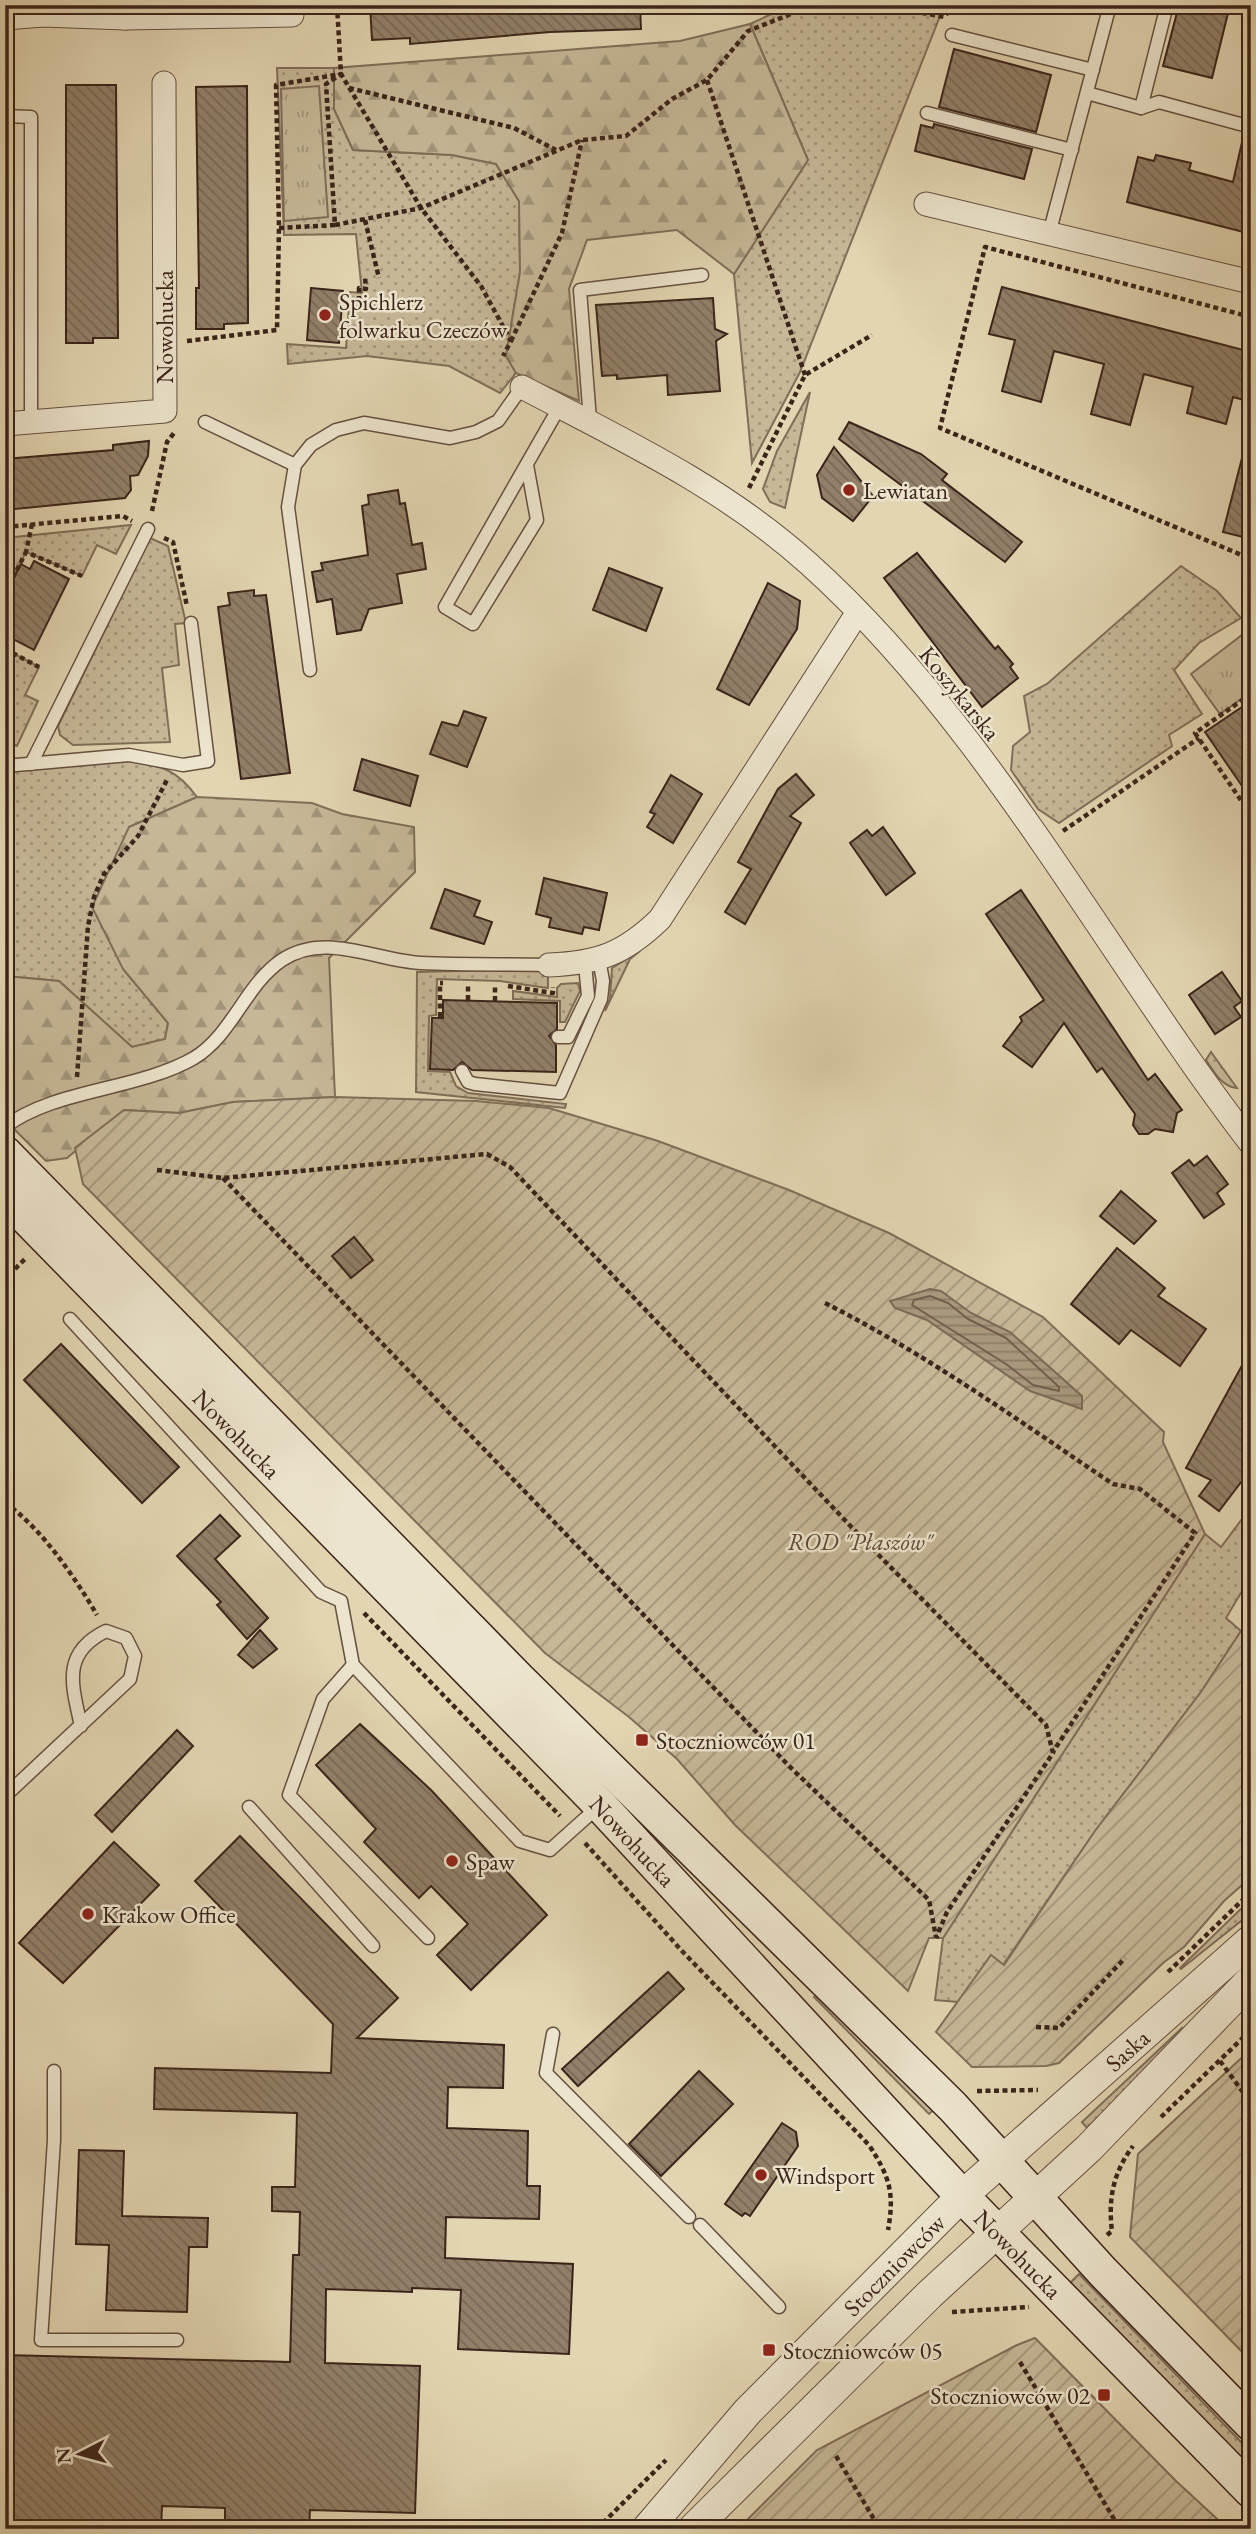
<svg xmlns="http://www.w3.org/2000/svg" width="1256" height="2534" font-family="'EB Garamond',serif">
	<defs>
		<pattern id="grass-dots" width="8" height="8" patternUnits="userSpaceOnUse" patternTransform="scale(1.75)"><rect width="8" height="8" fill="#c6b797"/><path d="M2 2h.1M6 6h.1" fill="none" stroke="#a2957a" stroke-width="1.8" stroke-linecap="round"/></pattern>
		<pattern id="forest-firs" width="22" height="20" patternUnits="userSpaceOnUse" patternTransform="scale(1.75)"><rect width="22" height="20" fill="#c6b797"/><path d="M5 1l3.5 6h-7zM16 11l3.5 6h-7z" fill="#a2957a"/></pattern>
		<pattern id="park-tufts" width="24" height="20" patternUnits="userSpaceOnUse" patternTransform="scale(1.75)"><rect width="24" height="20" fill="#c6b797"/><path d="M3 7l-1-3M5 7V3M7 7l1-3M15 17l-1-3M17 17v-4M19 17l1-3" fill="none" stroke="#a2957a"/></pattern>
		<pattern id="garden-furrows" width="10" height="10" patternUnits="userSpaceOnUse" patternTransform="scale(1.75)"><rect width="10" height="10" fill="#c6b797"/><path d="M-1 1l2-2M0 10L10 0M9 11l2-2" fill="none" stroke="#a2957a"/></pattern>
		<pattern id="water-rules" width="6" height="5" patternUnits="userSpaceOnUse" patternTransform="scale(1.75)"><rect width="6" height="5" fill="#a9997e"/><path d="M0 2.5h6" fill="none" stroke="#8b7d66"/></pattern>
		<pattern id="building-back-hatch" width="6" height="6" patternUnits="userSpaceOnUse" patternTransform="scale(1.75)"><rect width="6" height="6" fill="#928069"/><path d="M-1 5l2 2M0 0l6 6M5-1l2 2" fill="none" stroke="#786956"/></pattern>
	</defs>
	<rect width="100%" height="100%" fill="#e2d5b1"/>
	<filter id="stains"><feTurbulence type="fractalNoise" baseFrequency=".00286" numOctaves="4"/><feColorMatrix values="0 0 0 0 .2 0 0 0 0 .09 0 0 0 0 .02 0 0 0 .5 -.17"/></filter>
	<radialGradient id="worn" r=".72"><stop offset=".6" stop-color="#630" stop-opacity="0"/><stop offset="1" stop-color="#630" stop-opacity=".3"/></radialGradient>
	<g fill="url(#grass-dots)" stroke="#806e58" stroke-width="2">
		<polygon points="791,5 917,5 942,11 800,372 752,463 734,274 808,160 750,24"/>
		<polygon points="277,68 334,68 334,109 353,150 452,155 496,164 519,201 520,272 506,356 516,373 500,393 449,366 367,356 288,364 287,344 346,348 350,292 362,293 356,234 284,235"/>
		<polygon points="810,392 785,508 770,502 763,489 777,451"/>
		<polygon points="131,525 116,554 97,545 82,576 26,552 5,593 5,538"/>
		<polygon points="150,538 168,546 186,623 175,624 179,665 162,668 170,742 73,745 60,735 58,726"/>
		<polygon points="1181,566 1217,591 1241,618 1199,643 1174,670 1202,714 1169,735 1172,746 1059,823 1038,809 1011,770 1013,746 1030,732 1024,696 1047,684"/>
		<polygon points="5,649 39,667 25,695 38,701 17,746 5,741"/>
		<path d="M130,761C163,766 177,770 197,797L129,827L123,969L168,1023L165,1039L132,1047L59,981L5,976V771Z"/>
		<polygon points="640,951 630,959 605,1011 610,998 612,968"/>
		<polygon points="548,969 548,988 500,981 437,979 436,1015 429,1016 428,1071 450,1072 456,1086 468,1093 566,1104 565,1108 416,1092 417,972"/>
		<polygon points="578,983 580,991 565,1022 560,1022 560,1001 513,999 513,991 557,997 557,988 561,984"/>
		<path d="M1211,1052L1237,1088C1222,1087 1214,1072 1206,1060Z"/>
		<polygon points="1251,1507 1251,1576 1226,1618 1241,1631 1201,1692 1095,1831 1003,1965 991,1956 958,2002 935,2000 943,1938 1205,1534 1221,1547"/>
		<polygon points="1251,1899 1251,1913 1181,1969 1180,1968"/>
		<polygon points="821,1991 936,2108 929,2114 814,1997"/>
		<polygon points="1182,2028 1183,2035 1087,2128 1082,2122"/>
		<polygon points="1079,2274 1242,2443 1251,2453 1251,2468 1070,2283"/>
	</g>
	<g fill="url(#forest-firs)" stroke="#806e58" stroke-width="2">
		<polygon points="750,24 808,160 734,274 677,230 587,240 569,289 579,401 516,373 506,356 520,272 519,201 496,164 452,155 353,150 334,109 334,68 680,41"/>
		<polygon points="197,797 312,803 342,814 414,827 415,872 329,958 335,1097 233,1102 179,1113 124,1110 67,1158 46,1161 5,1120 5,976 59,981 132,1047 165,1039 168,1023 123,969 92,907 129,827"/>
	</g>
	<g fill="url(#park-tufts)" stroke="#806e58" stroke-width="2">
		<polygon points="319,86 328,217 284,221 281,89"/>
		<polygon points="1251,628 1251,692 1220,714 1191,674"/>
	</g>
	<g fill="url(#garden-furrows)" stroke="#806e58" stroke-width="2">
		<polygon points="335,1097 476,1101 549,1108 658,1141 789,1190 889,1233 1043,1317 1164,1432 1163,1442 1205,1534 943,1938 929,1938 908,1991 735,1825 677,1759 629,1717 545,1653 83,1184 75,1148 124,1110 179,1113 233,1102"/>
		<polygon points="1241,1631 1251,1640 1251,1877 1224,1901 1184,1947 1163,1963 1059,2063 1046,2066 972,2067 936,2032 991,1955 1004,1965 1095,1831 1201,1692"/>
		<polygon points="1251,2049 1251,2361 1130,2237 1138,2154"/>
		<polygon points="1035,2338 1176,2481 1228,2529 738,2529 817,2450 1017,2345"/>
	</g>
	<polygon fill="url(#water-rules)" stroke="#7d6a56" stroke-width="2" points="930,1289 941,1291 971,1313 1010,1332 1082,1396 1082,1409 1030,1391 927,1320 895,1308 890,1301"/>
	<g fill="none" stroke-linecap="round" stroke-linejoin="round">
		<polygon stroke="#725e4c" stroke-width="2" points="930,1296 948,1303 968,1319 1006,1338 1059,1387 1059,1391 1033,1385 1006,1364 912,1305 914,1300"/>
	</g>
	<g fill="url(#building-back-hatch)" stroke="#3b241a" stroke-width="2">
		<polygon points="370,5 640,5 641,29 550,32 410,44 410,38 372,40"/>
		<polygon points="1179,5 1230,5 1212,78 1163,66"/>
		<polygon points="954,49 1051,75 1036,132 939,107"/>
		<polygon points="66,85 116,85 118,338 93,338 93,343 66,343"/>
		<polygon points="247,86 248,323 224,324 224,329 196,329 196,288 199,288 196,87"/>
		<polygon points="934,124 1032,149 1024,179 915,151 921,125 933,128"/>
		<polygon points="1242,142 1251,143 1251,234 1127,202 1138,157 1154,161 1156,155 1191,163 1189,170 1233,182"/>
		<polygon points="1002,287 1251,352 1251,402 1233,397 1226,424 1187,413 1193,387 1144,374 1130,425 1091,414 1104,364 1054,351 1041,402 1002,391 1015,340 989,334"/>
		<polygon points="311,288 343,291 339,343 307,340"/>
		<polygon points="713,298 715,329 727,334 716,341 720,391 668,395 667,375 617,379 617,375 602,376 596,305"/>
		<polygon points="849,422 921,454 947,474 942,480 1022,542 1005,562 839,439"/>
		<polygon points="149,441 148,456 138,475 130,476 131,490 125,498 5,510 5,459 113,450 113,445"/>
		<polygon points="834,447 873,496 853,521 822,498 817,475"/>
		<polygon points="1243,454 1251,455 1251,539 1223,532"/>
		<polygon points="398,490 400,504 405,503 412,545 422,543 426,569 397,574 402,603 369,609 361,630 337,634 332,599 317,602 312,572 323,570 321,563 368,555 362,506 369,504 368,495"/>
		<polygon points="917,553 995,649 998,646 1013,664 1010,667 1018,678 982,707 884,578"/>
		<polygon points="34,561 69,579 34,650 5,635 5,594 21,564 30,569"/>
		<polygon points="609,568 662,588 646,631 593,610"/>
		<polygon points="768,583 800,601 797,629 749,705 717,689"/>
		<polygon points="254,590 254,596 266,595 290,773 241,779 218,607 230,605 228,593"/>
		<polygon points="1251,701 1251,799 1205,732"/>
		<polygon points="464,711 486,718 467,767 430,754 442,722 458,726"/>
		<polygon points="362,759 418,776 410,806 354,790"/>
		<polygon points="796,774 814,795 790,816 801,823 745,924 725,912 751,869 738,862 778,789"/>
		<polygon points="671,775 702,794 673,843 647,827 655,814 650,812"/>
		<polygon points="883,827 915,873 886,895 850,843 867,830 872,836"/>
		<polygon points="544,878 607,893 599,930 584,927 582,934 549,927 551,918 536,914"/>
		<polygon points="445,889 480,901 474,916 492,922 484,944 431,928"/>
		<polygon points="1021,890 1148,1080 1155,1074 1182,1110 1177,1113 1173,1132 1155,1129 1148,1134 1139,1134 1133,1125 1135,1114 1102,1068 1097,1072 1064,1023 1032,1067 1003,1046 1022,1021 1020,1017 1044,1000 986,914"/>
		<polygon points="1222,972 1242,1001 1234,1007 1241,1017 1215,1034 1189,995"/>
		<polygon points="443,1000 557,1003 557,1029 549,1036 556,1045 556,1072 472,1070 462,1062 453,1070 430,1069 432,1018 443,1018"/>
		<polygon points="1207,1156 1228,1184 1217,1193 1224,1204 1204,1218 1172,1173 1189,1160 1194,1166"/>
		<polygon points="1121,1191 1156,1221 1134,1244 1100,1216"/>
		<polygon points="354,1237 373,1260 351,1278 332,1256"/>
		<polygon points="1117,1248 1165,1288 1158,1296 1206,1329 1180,1366 1131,1330 1119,1344 1071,1304"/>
		<polygon points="61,1344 179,1467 142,1503 24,1380"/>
		<polygon points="1251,1349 1251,1469 1219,1511 1199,1496 1211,1480 1186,1468"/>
		<polygon points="220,1515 240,1536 215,1559 268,1618 247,1639 217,1605 221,1602 177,1556"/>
		<polygon points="260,1630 277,1649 253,1668 238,1655"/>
		<polygon points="360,1724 431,1790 547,1915 471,1990 437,1955 468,1924 431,1886 419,1898 364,1842 376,1829 316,1765"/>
		<polygon points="177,1730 193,1746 112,1832 95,1815"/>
		<polygon points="240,1836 398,1998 357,2038 504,2045 503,2088 448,2087 447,2128 528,2131 527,2186 540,2186 539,2219 446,2217 445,2258 573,2264 569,2354 458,2349 461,2290 412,2288 412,2292 326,2289 325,2363 420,2366 415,2513 310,2510 309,2529 225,2529 225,2508 162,2506 161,2529 5,2529 5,2355 290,2362 293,2255 299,2255 300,2212 272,2211 272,2187 295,2187 297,2113 154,2109 155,2068 331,2073 333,2024 195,1881"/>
		<polygon points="114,1842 159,1885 63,1983 19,1943"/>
		<polygon points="668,1972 684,1989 578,2086 562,2069"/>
		<polygon points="699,2071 733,2104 661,2176 629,2144"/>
		<polygon points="782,2123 796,2132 798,2146 750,2216 745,2213 742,2216 725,2204"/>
		<polygon points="79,2150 124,2151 122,2216 208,2218 207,2247 189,2247 187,2312 106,2310 109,2245 76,2244"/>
	</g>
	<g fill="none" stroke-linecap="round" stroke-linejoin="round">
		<g stroke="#655040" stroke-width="15">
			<g id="service">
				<polyline points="952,35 1093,70"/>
				<polyline points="1087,93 1141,108 1159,102 1251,127"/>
				<polyline points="1141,108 1167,5"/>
				<polyline points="927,113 1072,150"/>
				<polyline points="5,116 31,117 31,423"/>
				<polyline points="1049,234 1110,5"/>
				<polyline points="590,420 580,290 702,275"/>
				<polyline points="205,422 295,465"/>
				<polyline points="527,465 537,520 473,624 445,607 560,406"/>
				<polyline points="310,670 288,507 295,465 311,445 336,430 364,423 450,438 476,432 498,421 522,387"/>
				<polyline points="31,764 148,529"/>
				<polyline points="5,766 129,755 183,765 208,761 191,623"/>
				<polyline points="558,1037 568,1037 588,996 585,964"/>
				<polyline points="462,1071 468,1082 475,1084 560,1093 601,999 603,981 599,959"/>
				<path d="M5,1127C54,1089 139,1090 194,1058C233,1034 245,985 282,960C325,931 376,961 421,963C464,965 506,964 549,965"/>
				<polyline points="70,1319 321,1592 341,1601 353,1665 520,1841 550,1850 599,1806"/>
				<polyline points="353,1665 323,1699 289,1795 428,1938"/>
				<path d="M5,1796L130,1679L135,1656L126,1638L106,1631C61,1653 72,1685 81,1726"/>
				<polyline points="249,1807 373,1946"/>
				<polyline points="553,2034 546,2073 689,2217"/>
				<polyline points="54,2071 54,2140 41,2340 177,2340"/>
				<polyline points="700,2225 779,2307"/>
			</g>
		</g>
		<g stroke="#655040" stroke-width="25">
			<g id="minor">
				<polyline points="125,5 125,18 292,15 292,5"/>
				<polyline points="5,18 43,15 125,18"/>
				<polyline points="926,204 1251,282"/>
				<path d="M522,387C623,440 724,487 809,564C986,723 1106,955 1251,1144"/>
				<polyline points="5,424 165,411 164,83"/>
				<path d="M549,965C598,963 624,954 660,919L858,612"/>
			</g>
		</g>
		<g stroke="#655040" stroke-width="32">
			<g id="tertiary">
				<path id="s1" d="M647,2529L748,2411L962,2196L1251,1940"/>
				<polyline points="693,2529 930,2294 1089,2148 1251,1980"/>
			</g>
		</g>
		<g stroke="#3b241a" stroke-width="36">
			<g id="secondary">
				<polyline points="5,1153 518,1678 953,2107 1103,2272 1251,2424"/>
				<path id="s2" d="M5,1196L600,1805L962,2196L1251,2491"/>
			</g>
		</g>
		<g stroke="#3b241a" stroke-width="4.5" stroke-dasharray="5 3.5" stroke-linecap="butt">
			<polyline points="337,5 341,74 421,208 481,286 511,341 503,356"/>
			<polyline points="880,5 944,17 954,5"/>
			<polyline points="707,80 805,375"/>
			<polyline points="349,88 514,128 556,150"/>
			<polyline points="365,220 379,278"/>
			<polyline points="335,225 421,208 582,140 626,136 672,99 707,80 748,31 801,10 828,5"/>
			<polyline points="359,301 359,288 366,289 365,277"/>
			<polyline points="1251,317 985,247 940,428 1251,559"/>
			<polyline points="187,341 277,330 279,228 276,85 341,74 326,84 335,225 279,228"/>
			<polyline points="511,341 562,233 582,140"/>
			<polyline points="749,488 805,375 872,335"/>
			<polyline points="152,511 167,442 174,433"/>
			<polyline points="32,524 26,552 82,576"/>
			<polyline points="5,527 123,516 132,521"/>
			<polyline points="164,538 173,542 187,606"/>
			<polyline points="5,593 26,552"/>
			<polyline points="5,649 39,667"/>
			<polyline points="1251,694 1195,733 1251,815"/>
			<polyline points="1063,831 1199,738"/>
			<polyline points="508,986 553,993 553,987"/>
			<polyline points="468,1000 468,984"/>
			<polyline points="495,1001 495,984"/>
			<polyline points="440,1017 440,983 443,983"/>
			<polyline points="77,1077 88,926 94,897 104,874 138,836 167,780"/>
			<polyline points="157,1170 223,1178 487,1154 510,1167 859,1535 1046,1725 1053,1753 947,1912 936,1938"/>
			<polyline points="223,1178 790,1767 929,1900 936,1937"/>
			<polyline points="15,1269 25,1259"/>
			<path d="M825,1303C926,1354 1019,1421 1113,1484L1140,1489L1195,1533L1053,1752"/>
			<path d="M5,1503C40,1526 76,1579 97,1615"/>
			<polyline points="364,1613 560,1816"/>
			<path d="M585,1843L682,1951L869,2145C889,2176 895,2192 888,2230"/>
			<polyline points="1168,1972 1251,1892"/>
			<polyline points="1036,2027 1059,2028 1125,1958"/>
			<polyline points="1220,2061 1251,2103"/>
			<polyline points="977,2091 1038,2090"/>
			<polyline points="1161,2117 1251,2030"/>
			<path d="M1107,2235L1112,2231C1108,2199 1113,2173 1133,2146"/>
			<polyline points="952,2312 1029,2307"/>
			<polyline points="1020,2362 1120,2529"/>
			<polyline points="836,2456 880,2529"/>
			<polyline points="597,2529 666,2460"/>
		</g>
		<use href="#service" stroke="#ece4cc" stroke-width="12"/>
		<use href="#minor" stroke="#ece4cc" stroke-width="23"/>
		<use href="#tertiary" stroke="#ece4cc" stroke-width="30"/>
		<use href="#secondary" stroke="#ece4cc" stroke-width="33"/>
	</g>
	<g fill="#8f2418" stroke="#ece4cc" stroke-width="2.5">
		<circle cx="325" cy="315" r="7"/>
		<circle cx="849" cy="490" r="7"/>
		<rect x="635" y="1733" width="14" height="14" rx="3.5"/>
		<circle cx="452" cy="1861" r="7"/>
		<circle cx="88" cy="1914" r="7"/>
		<circle cx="761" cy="2175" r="7"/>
		<rect x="762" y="2343" width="14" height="14" rx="3.5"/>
		<rect x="1097" y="2388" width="14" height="14" rx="3.5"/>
	</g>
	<g text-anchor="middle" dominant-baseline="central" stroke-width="5" stroke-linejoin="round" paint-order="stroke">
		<g font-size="24" fill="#3b241a" stroke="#ece4cc" text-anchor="start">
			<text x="339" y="301">Spichlerz<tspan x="339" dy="28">folwarku Czeczów</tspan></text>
			<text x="863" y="490">Lewiatan</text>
			<text x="656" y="1740">Stoczniowców 01</text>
			<text x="466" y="1861">Spaw</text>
			<text x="102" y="1914">Krakow Office</text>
			<text x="775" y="2175">Windsport</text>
			<text x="783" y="2350">Stoczniowców 05</text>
			<text x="1090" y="2395" text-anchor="end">Stoczniowców 02</text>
		</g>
		<g font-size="24" fill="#3b241a" stroke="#ece4cc">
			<text transform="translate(164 327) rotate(-90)">Nowohucka</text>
			<text transform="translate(960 693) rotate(51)">Koszykarska</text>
			<text stroke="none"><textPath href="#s2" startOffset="332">Nowohucka</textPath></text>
			<text stroke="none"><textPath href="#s2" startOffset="900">Nowohucka</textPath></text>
			<text stroke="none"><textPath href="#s1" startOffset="679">Saska</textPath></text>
			<text stroke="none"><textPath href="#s2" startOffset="1465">Nowohucka</textPath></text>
			<text stroke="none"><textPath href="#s1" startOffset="362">Stoczniowców</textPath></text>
		</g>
		<g font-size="24" font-style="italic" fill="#5e4939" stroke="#ece4cc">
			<text x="860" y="1541">ROD "Płaszów"</text>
		</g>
	</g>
	<rect width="1256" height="2534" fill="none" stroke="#e2d5b1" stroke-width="28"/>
	<rect x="7" y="7" width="1242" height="2520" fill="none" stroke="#3b241a" stroke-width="3.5"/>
	<rect x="14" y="14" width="1228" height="2506" fill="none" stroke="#3b241a" stroke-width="2"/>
	<g transform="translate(80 2454) rotate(264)" stroke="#ece4cc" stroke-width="5" paint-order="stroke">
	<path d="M0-5L12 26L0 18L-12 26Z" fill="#3b241a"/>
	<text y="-10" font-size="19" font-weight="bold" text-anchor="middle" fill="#3b241a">N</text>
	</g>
	<rect width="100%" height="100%" filter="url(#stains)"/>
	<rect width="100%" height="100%" fill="url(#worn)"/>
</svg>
